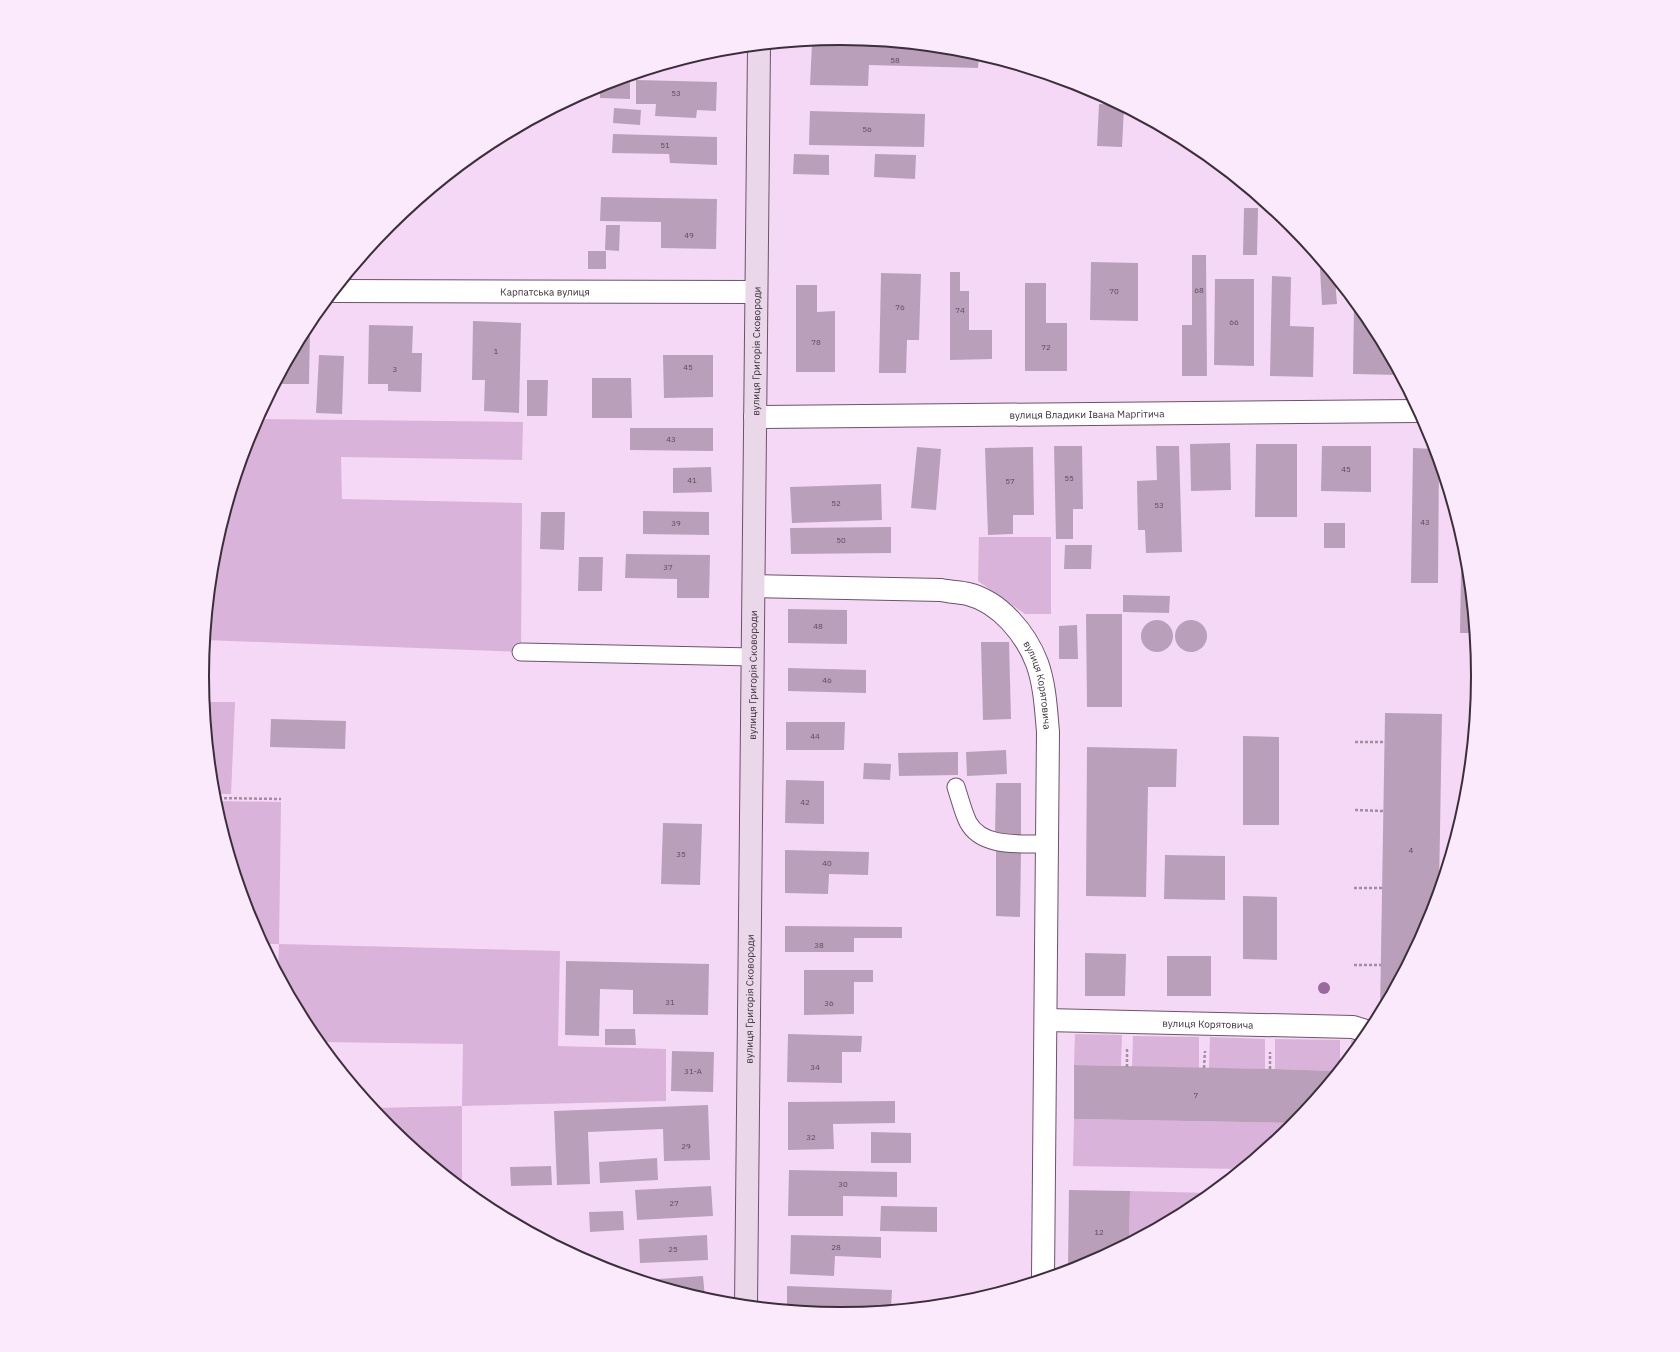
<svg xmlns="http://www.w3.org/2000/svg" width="1680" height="1352" font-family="'IBM Plex Sans',sans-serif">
	<rect width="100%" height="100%" fill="#f5d8f5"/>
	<g fill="#d9b3d9">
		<polygon points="258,419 523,422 522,460 341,457 342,499 522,503 521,652 205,640 214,551 251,432"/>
		<polygon points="979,537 1051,537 1051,614 1025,614 978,581"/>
		<polygon points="205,702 235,702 231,794 214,794"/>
		<polygon points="214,801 281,802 279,944 560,951 558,1046 666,1049 666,1101 462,1106 462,1187 389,1127 373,1108 462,1106 463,1044 319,1042 309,1030 278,971 279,944 263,944 250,920"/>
		<polygon points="1075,1034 1122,1035 1121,1066 1074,1065"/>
		<polygon points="1133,1036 1199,1037 1199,1068 1132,1067"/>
		<polygon points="1210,1037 1265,1039 1265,1069 1209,1068"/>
		<polygon points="1275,1039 1340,1040 1340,1068 1337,1071 1275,1069"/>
		<polygon points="1351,1040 1361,1042 1352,1053"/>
		<polygon points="1074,1119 1295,1123 1240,1169 1073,1166"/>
		<polygon points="1130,1191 1211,1193 1194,1207 1129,1241"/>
	</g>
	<g fill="#ba9fba">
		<polygon points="812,43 919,46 965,50 979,55 978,68 869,65 868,86 810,85"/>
		<polygon points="617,80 630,81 630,99 600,98 600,85"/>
		<polygon points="636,80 717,82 716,111 697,110 696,118 655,116 656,104 636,104"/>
		<polygon points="1099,104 1118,105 1124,108 1122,147 1097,146"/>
		<polygon points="614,108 641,110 640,125 613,123"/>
		<polygon points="810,111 925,114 924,147 809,145"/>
		<polygon points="613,134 717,137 717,165 670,163 669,154 612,153"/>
		<polygon points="794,154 829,155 829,175 793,174"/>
		<polygon points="875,154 916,155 915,179 874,177"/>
		<polygon points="601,197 717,199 716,249 661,248 661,222 600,221"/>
		<polygon points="1244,208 1258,208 1257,255 1243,255"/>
		<polygon points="606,225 620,225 619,251 605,250"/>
		<rect x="588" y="251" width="18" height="18"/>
		<polygon points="1192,255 1206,255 1207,376 1182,376 1182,325 1192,325"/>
		<polygon points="1091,262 1138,263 1138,321 1090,320"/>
		<polygon points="1320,269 1327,269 1335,278 1337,304 1322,305"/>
		<polygon points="950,272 960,272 960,291 969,291 969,330 992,330 992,359 950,360"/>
		<polygon points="881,273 921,274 919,340 907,340 906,373 879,373"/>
		<polygon points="1272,276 1291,277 1290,326 1314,327 1313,377 1270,376"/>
		<polygon points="1215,279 1254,279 1254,366 1214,365"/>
		<polygon points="1025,283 1046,283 1046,323 1067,323 1067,371 1025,371"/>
		<polygon points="796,285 817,285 817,312 835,311 835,372 796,372"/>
		<polygon points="1354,302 1371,322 1399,375 1353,374"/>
		<polygon points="473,321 521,323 519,413 484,411 485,380 472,380"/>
		<polygon points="369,325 413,326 412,353 422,353 421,392 388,391 388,384 368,384"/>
		<polygon points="306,329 310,329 309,384 276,384"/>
		<polygon points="319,355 344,356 342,414 316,413"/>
		<polygon points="663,355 713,355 713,397 664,398"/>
		<polygon points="592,378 631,378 632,418 592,418"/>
		<polygon points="527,380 548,380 547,416 527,416"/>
		<polygon points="630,428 713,428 713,451 630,450"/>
		<polygon points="1230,443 1231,490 1191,491 1190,444"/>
		<polygon points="1256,444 1297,444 1297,517 1255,517"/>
		<polygon points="1054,446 1082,446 1083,509 1073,509 1073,539 1056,539"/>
		<polygon points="1156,446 1179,446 1182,552 1146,553 1145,530 1138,530 1137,481 1157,480"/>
		<polygon points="1322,446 1371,446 1371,492 1321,491"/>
		<polygon points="917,447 941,449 936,510 911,508"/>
		<polygon points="1033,447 1034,515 1013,515 1013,534 988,535 985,448"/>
		<polygon points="1413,448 1435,449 1439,462 1438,583 1411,583"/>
		<polygon points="711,467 712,492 673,493 673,468"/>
		<polygon points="881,484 882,520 792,523 790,487"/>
		<polygon points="1451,503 1452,507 1454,512 1451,512"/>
		<polygon points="643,511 709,512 709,535 643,534"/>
		<polygon points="541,512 565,512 564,550 540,549"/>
		<rect x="1324" y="523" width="21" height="25"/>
		<polygon points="891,527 891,553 791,554 790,528"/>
		<polygon points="1065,545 1092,545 1091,569 1064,569"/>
		<polygon points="626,554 710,555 709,598 677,598 677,579 625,578"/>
		<polygon points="579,557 603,557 602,591 578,591"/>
		<polygon points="1461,570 1468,570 1474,633 1460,633"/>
		<polygon points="1123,595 1170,596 1169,613 1123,612"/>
		<polygon points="788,609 847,610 847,644 788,643"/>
		<polygon points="1086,614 1122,614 1122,707 1087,707"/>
		<circle cx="1191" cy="636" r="16"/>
		<circle cx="1157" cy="636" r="16"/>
		<polygon points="1077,625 1078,659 1059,659 1059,626"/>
		<polygon points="981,642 1009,642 1011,719 983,720"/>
		<polygon points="788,668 866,670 866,693 788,691"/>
		<polygon points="1385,713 1442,714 1439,890 1429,920 1380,1013"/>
		<polygon points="271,719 346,721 345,749 270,747"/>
		<polygon points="786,722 845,722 844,750 786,750"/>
		<polygon points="1243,736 1279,737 1279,825 1243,825"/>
		<polygon points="1087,747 1177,749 1176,787 1148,787 1146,897 1086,896"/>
		<polygon points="1006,750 1007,774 967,776 966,752"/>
		<polygon points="958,752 958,775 899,776 898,753"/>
		<polygon points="864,763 891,764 890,780 863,779"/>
		<polygon points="786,780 824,781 824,824 785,823"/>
		<polygon points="996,783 1021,783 1021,835 995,835"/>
		<polygon points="663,823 702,824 700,885 661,884"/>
		<polygon points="785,850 869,852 868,875 829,874 828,894 785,893"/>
		<polygon points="996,851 1021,852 1020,917 996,916"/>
		<polygon points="1165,855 1225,856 1225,900 1164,899"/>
		<polygon points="1243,896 1277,897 1277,960 1243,959"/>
		<polygon points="785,926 902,927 902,938 854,938 854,952 785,952"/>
		<polygon points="1085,953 1126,954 1125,996 1085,996"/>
		<rect x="1167" y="956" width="44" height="40"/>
		<polygon points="566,961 709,964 708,1015 633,1014 633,990 600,989 599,1036 565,1035"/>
		<polygon points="804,970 873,970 873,982 854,982 854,1014 804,1015"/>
		<polygon points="605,1029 635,1029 636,1045 605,1045"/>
		<polygon points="788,1034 862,1036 861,1052 842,1052 842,1083 787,1082"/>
		<polygon points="672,1051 714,1052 713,1092 671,1091"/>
		<polygon points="1074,1065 1275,1069 1337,1071 1294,1123 1074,1119"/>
		<polygon points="895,1101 895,1123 833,1124 834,1149 788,1150 788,1102"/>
		<polygon points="708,1105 710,1160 664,1161 663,1129 588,1132 590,1184 557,1185 554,1111"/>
		<polygon points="871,1132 911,1133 911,1163 871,1163"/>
		<polygon points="657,1158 658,1180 600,1183 599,1162"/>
		<polygon points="551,1166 552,1185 511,1186 510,1167"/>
		<polygon points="789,1170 897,1172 897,1197 843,1196 843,1216 788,1216"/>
		<polygon points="711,1186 713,1216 637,1220 635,1190"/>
		<polygon points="1069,1190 1130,1191 1129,1241 1084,1266 1068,1270"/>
		<polygon points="881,1206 937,1207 937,1232 880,1231"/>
		<polygon points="623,1211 624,1230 590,1232 589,1212"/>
		<polygon points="707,1235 708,1260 640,1263 639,1239"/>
		<polygon points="791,1235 881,1237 881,1258 835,1256 834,1276 790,1274"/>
		<polygon points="703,1276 705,1298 702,1298 644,1280"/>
		<polygon points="787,1286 892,1290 891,1309 818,1309 818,1312 787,1309"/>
	</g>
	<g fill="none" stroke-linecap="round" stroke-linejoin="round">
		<g stroke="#6c536b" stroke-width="19">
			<g id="service">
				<polyline points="521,652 753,657"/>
				<path d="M956,787C960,799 963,812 968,822C982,849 1023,843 1047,844"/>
			</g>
		</g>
		<g stroke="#6c536b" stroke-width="24">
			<g id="minor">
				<path id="s1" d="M335,291L756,292"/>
				<path id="s2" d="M755,417L1418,411"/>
				<path id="s3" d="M754,586L941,590C950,592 960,592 968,594C1000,602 1026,634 1037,663C1045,685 1046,710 1048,732L1043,1278"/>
				<path id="s4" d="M1046,1020L1353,1027L1369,1032"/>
			</g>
		</g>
		<g stroke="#6c536b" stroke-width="24">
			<g id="secondary">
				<path id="s5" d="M746,1305L759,46"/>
			</g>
		</g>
		<g stroke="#a28da1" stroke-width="2.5" stroke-dasharray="3 2" stroke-linecap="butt">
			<polyline points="1355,742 1385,742"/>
			<polyline points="214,798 281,799"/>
			<polyline points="1355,810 1383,811"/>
			<polyline points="1354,888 1382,888"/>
			<polyline points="1354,965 1381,965"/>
			<polyline points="1346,1054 1346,1060"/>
			<polyline points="1127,1067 1127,1049"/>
			<polyline points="1204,1068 1205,1051"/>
			<polyline points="1270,1069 1270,1052"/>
		</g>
		<use href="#service" stroke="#fff" stroke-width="17"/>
		<use href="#minor" stroke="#fff" stroke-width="22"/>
		<use href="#secondary" stroke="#ead7ea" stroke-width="22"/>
	</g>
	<circle fill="#9c699e" cx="1324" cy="988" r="6"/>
	<g text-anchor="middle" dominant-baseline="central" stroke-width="4" stroke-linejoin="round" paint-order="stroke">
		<g font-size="8" fill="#5b4b5a">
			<text x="895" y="60">58</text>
			<text x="676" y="93">53</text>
			<text x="867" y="129">56</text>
			<text x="665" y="145">51</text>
			<text x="689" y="235">49</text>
			<text x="1199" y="290">68</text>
			<text x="1114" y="291">70</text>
			<text x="900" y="307">76</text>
			<text x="960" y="310">74</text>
			<text x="1234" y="322">66</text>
			<text x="816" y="342">78</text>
			<text x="1046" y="347">72</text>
			<text x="496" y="351">1</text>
			<text x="688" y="367">45</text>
			<text x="395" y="369">3</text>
			<text x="671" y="439">43</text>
			<text x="1346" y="469">45</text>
			<text x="1069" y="478">55</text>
			<text x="692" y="480">41</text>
			<text x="1010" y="481">57</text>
			<text x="836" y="503">52</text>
			<text x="1159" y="505">53</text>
			<text x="1425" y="522">43</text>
			<text x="676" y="523">39</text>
			<text x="841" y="540">50</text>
			<text x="668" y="567">37</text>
			<text x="818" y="626">48</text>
			<text x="827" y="680">46</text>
			<text x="815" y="736">44</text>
			<text x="805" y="802">42</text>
			<text x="1411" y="850">4</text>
			<text x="681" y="854">35</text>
			<text x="827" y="863">40</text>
			<text x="819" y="945">38</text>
			<text x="670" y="1002">31</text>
			<text x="829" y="1003">36</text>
			<text x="815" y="1067">34</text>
			<text x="693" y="1071">31-А</text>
			<text x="1196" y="1095">7</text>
			<text x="811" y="1137">32</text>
			<text x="686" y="1146">29</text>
			<text x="843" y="1184">30</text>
			<text x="674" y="1203">27</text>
			<text x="1099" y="1232">12</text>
			<text x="836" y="1247">28</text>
			<text x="673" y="1249">25</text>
		</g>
		<g font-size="10" fill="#3b2f3a" stroke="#fbeafb">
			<text stroke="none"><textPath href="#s1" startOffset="210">Карпатська вулиця</textPath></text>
			<text stroke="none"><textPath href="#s5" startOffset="954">вулиця Григорія Сковороди</textPath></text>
			<text stroke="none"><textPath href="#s2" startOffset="332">вулиця Владики Івана Маргітича</textPath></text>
			<text stroke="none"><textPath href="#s5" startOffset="630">вулиця Григорія Сковороди</textPath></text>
			<text stroke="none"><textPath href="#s3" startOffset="337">вулиця Корятовича</textPath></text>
			<text stroke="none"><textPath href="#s5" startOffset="306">вулиця Григорія Сковороди</textPath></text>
			<text stroke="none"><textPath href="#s4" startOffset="162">вулиця Корятовича</textPath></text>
		</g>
	</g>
	<path d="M0 0H1680V1352H0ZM209 676a631 631 0 1 1 1262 0a631 631 0 1 1-1262 0Z" fill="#fbeafb" fill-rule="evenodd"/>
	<path fill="none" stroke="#3b2f3a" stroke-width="2" d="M209 676a631 631 0 1 1 1262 0a631 631 0 1 1-1262 0Z"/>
</svg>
